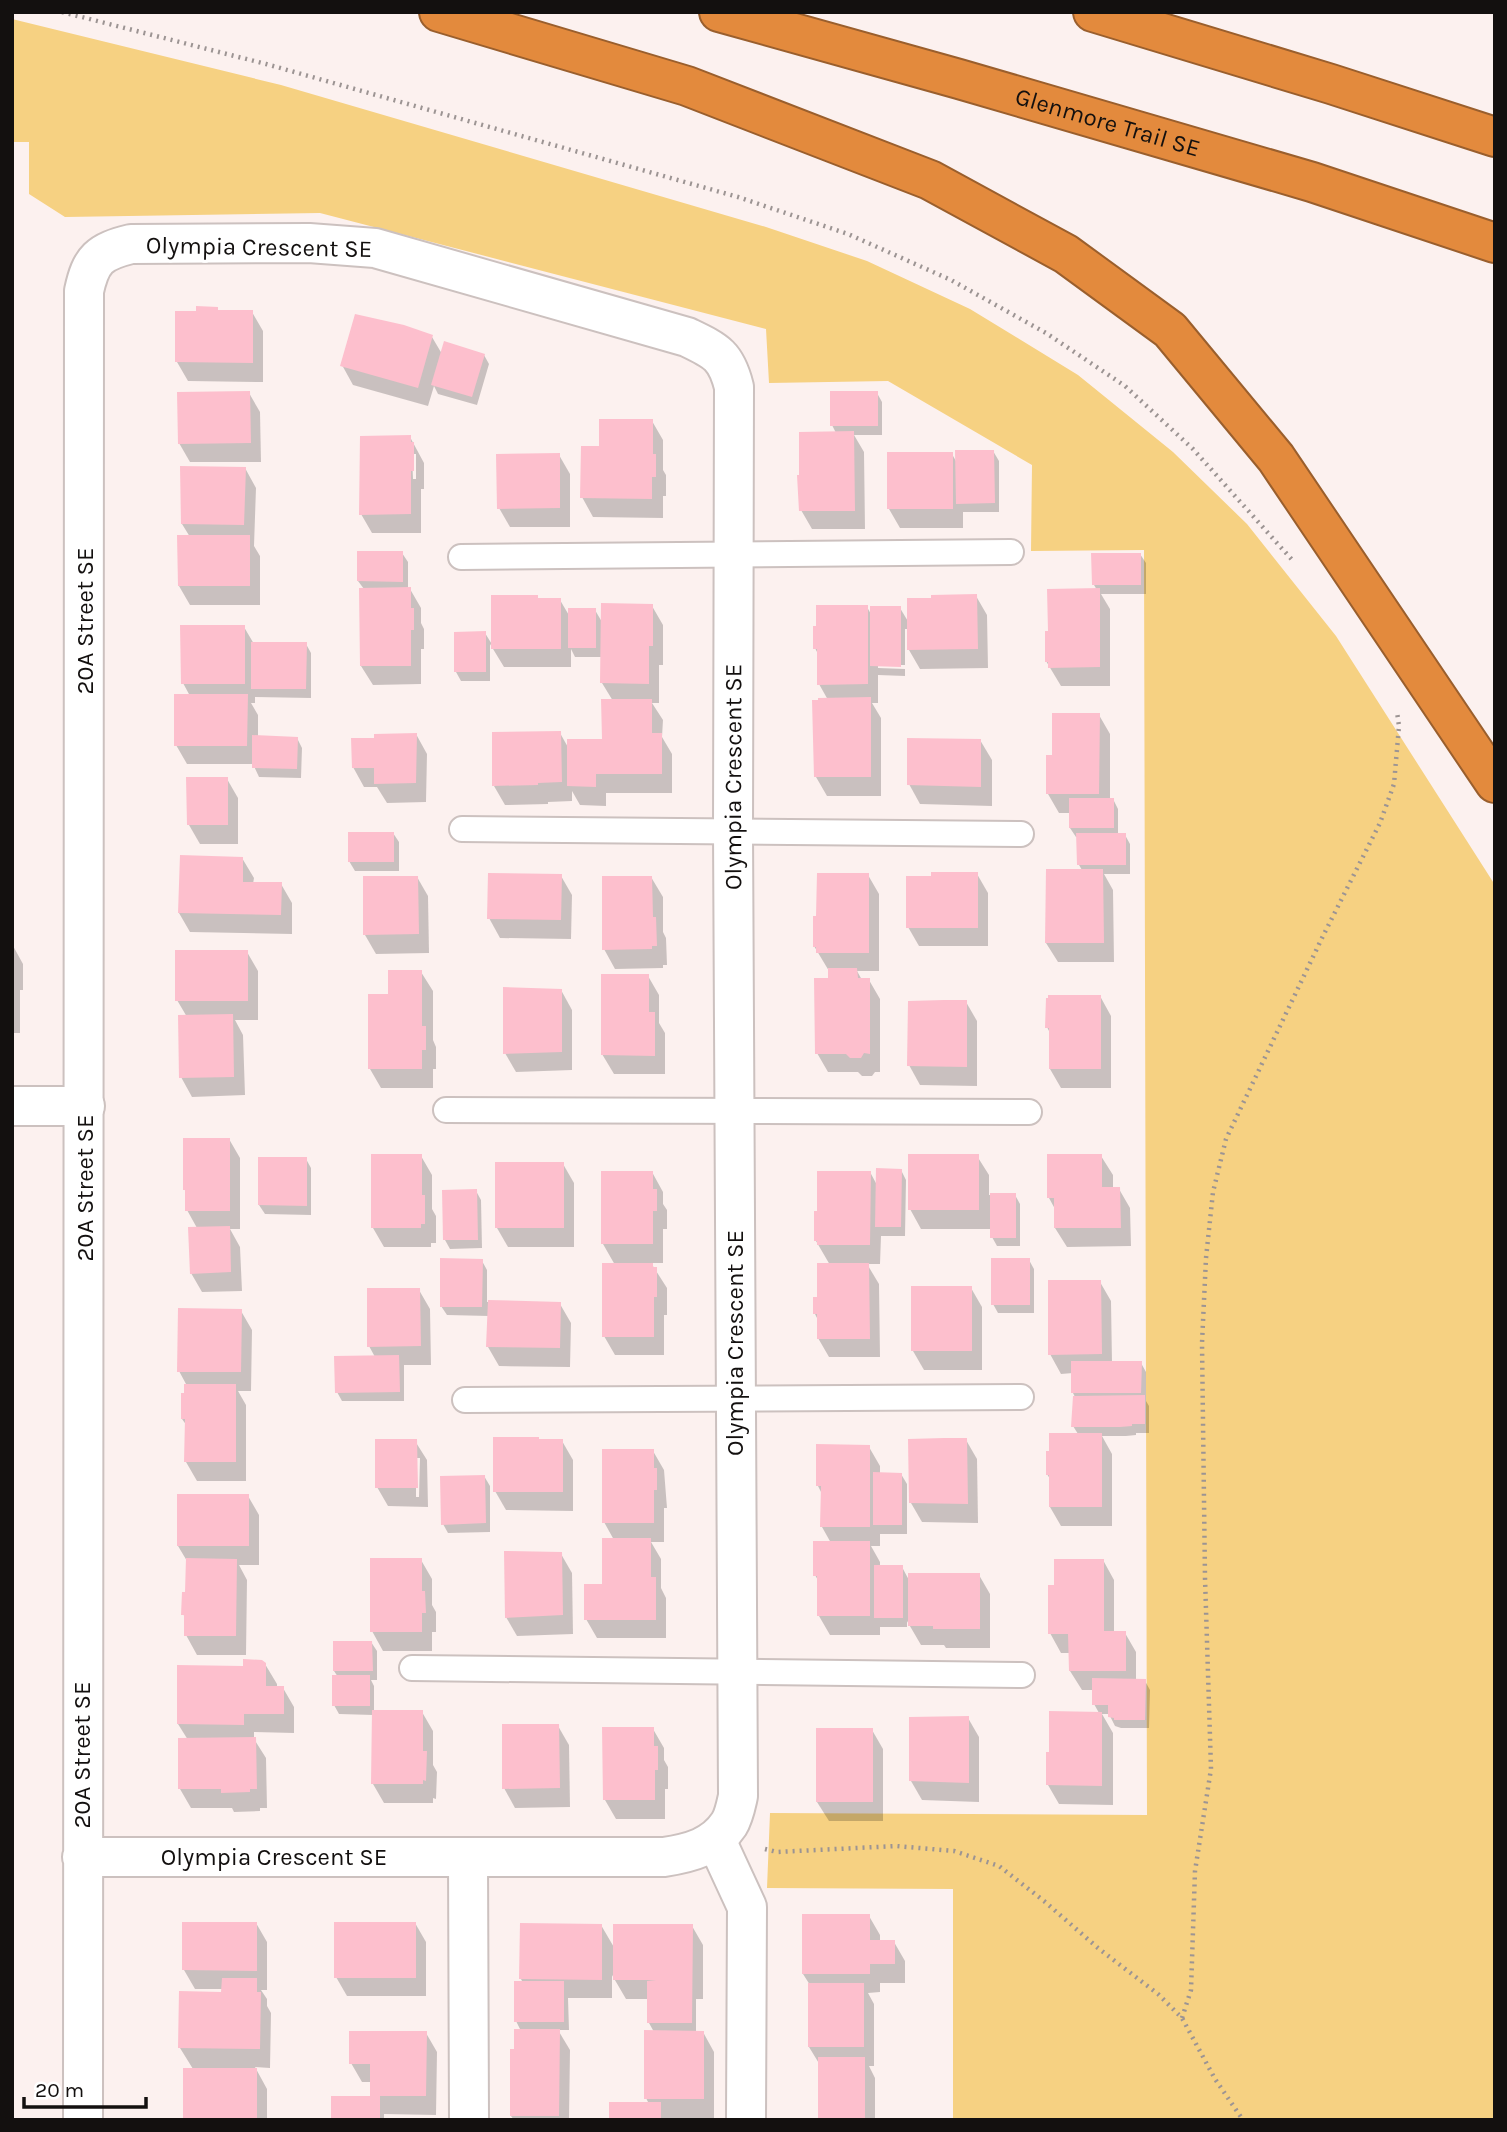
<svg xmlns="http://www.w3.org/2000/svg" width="1507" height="2132" font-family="Karla,sans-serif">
	<rect width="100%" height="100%" fill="#fcf1ef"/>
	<polygon fill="#f6d182" points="12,19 281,85 766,227 867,261 970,309 1078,375 1173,452 1247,524 1336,636 1495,885 1495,2120 953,2120 953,1889 767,1888 770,1813 1147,1815 1144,550 1031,551 1032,465 888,381 769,383 766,329 320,213 65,217 29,194 29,142 12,142"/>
	<g fill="#0003" fill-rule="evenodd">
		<polygon points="217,309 219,312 252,312 263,331 263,382 188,381 177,362 198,313"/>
		<polygon points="432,337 442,354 484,355 489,364 477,405 438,394 434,386 428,406 353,385 342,365"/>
		<polygon points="249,393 260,412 261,462 190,462 179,443"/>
		<polygon points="877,393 882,402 882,435 854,435 864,452 865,529 812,529 801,510 836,433 832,425"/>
		<polygon points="652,421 663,440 663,470 666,475 666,496 663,496 663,518 593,517 582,497 601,447"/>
		<path d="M410,437L424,463V489H421V533H372L361,514ZM412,454H416V479H413Z"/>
		<polygon points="993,451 999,461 999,512 963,512 963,528 900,528 889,509 952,454 957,463"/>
		<polygon points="559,455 570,474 570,527 510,527 499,508"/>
		<polygon points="245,468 256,488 254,546 260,556 260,605 190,605 179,586 190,537 182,524"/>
		<polygon points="402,553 408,562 408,589 410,589 421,608 421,623 424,629 424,649 421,649 421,684 373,685 361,666 364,589 358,581"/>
		<polygon points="1140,554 1146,563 1146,594 1101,594 1110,609 1110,686 1061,686 1046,661 1097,590 1094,585"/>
		<polygon points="537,596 539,600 560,600 570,617 595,610 602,622 652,606 663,625 663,665 659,665 659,703 652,703 663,720 662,737 672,754 672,793 606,793 606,806 580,805 572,791 572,801 548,802 548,804 505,805 494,786 560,733 569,749 603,741 613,701 602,683 602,657 575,657 571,649 571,667 504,667 490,644 490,681 461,681 456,672 485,633 493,646"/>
		<polygon points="976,596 987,615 988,668 920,669 909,650 909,629 905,629 905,665 878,665 878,668 905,669 905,676 878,675 878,703 872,703 881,718 881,796 827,796 816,777 828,700 819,684 818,654 815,648 867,607 872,616 900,608 909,623"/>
		<polygon points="244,627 254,644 306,644 311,653 311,698 255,697 255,703 251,703 258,715 258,737 297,738 302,748 301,778 259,777 253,764 187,764 176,745 190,696 183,683"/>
		<polygon points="1099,715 1110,734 1110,799 1113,799 1118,809 1118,835 1125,835 1130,844 1130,874 1104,874 1113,890 1114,962 1058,962 1046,943 1082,870 1079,865 1078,837 1076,837 1070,828 1070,813 1059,813 1048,794 1053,757"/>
		<polygon points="416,734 427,754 426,802 387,803 377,787 364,787 353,767"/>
		<polygon points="980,740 992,760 992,806 920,804 909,784"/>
		<polygon points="227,779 238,798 238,844 200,844 189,825"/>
		<polygon points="393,833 399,842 399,871 355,871 349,861"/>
		<polygon points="242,858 254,878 253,884 281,884 292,903 292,934 190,932 179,913"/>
		<polygon points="977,874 988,893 988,946 919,946 908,927"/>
		<polygon points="868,875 879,894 879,971 857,971 862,980 869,980 880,999 880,1072 875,1072 872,1076 862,1076 858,1072 828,1072 817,1053 830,979 829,971 814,946"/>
		<polygon points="561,876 572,895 571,939 500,938 489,918"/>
		<polygon points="417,877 428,896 429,953 376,954 365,935"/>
		<polygon points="651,877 663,897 663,932 666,938 667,965 663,965 663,968 615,969 604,949"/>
		<polygon points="12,944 23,964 23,990 20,990 20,1033 12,1033"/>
		<polygon points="247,952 258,971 258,1020 235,1020 243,1035 245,1095 192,1097 181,1077 187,1017 177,1000"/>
		<polygon points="421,972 433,991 433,1040 436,1047 436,1069 433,1069 433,1088 381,1088 370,1069 390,996"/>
		<polygon points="648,976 659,995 659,1023 665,1033 665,1074 614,1074 602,1054"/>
		<polygon points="561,990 572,1010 572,1070 516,1072 505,1053"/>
		<polygon points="1100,996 1111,1016 1111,1088 1061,1088 1050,1069 1050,1033 1047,1027"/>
		<polygon points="966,1002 977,1021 977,1086 920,1085 909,1065"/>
		<polygon points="229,1139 240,1158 240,1229 230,1229 240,1247 242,1291 202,1292 191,1273 197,1228 187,1210 187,1193 184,1189"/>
		<polygon points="421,1156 432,1175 432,1209 436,1216 436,1243 431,1243 431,1247 384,1247 373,1228"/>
		<polygon points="977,1156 989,1175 989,1195 1015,1195 1020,1204 1020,1246 997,1246 992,1237 992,1229 921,1229 910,1209"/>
		<polygon points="1101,1156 1113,1175 1113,1189 1119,1189 1130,1208 1131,1246 1067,1247 1055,1228 1055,1209 1049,1198"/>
		<polygon points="306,1159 311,1168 311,1215 265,1214 259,1205"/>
		<polygon points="563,1164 574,1183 574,1247 508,1247 497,1228"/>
		<polygon points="901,1170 906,1180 905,1236 881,1236 880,1264 867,1264 879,1284 880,1357 829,1357 818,1338 818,1320 815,1314 830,1265 816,1241 870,1172 877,1185"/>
		<polygon points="603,1172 652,1172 663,1192 663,1204 667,1210 667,1229 663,1229 663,1263 651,1263 667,1288 667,1315 664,1315 664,1355 615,1355 604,1336 615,1265 603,1244"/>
		<polygon points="476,1191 481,1200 482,1248 450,1249 445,1240"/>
		<polygon points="1029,1260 1034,1269 1034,1313 998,1313 993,1304"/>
		<polygon points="482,1261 487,1270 487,1302 560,1304 571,1323 570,1367 499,1366 488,1347 489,1316 447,1315 441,1306"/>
		<polygon points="1100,1282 1111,1301 1112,1363 1141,1363 1146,1372 1146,1401 1149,1406 1149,1433 1136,1433 1136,1435 1126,1436 1102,1436 1112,1454 1112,1526 1061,1526 1050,1507 1050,1479 1047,1474 1078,1434 1073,1426 1075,1397 1073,1393 1073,1373 1061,1374 1050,1354"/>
		<polygon points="971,1288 982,1307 982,1370 924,1370 913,1351"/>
		<polygon points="419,1290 430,1309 431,1365 404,1365 404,1401 342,1401 337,1392 375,1357 369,1346"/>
		<polygon points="241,1311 252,1330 251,1391 238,1391 246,1405 246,1481 197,1481 186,1462 187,1426 182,1419 186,1384 179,1371"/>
		<polygon points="966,1440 977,1459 978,1523 922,1522 911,1503"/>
		<path d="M415,1441L427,1460L428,1507L388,1506L377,1487ZM416,1458H420L419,1497H416Z"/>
		<polygon points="540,1441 562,1441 573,1460 573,1511 506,1510 495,1491"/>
		<polygon points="869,1447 880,1466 880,1474 901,1474 907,1484 907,1534 880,1534 880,1546 871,1546 880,1562 880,1567 902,1567 910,1582 979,1575 990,1594 990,1648 946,1648 944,1645 921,1645 907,1621 907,1627 880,1627 880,1635 830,1635 819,1616 819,1582 815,1575 831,1543 822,1527 822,1494 818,1486"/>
		<polygon points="653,1451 664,1470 667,1508 664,1508 664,1542 651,1542 661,1559 661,1588 666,1598 666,1638 597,1638 586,1619 604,1585 614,1540 604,1522"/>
		<polygon points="484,1476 490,1486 490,1532 448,1533 443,1524"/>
		<polygon points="248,1496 259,1515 259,1565 239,1565 247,1580 246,1655 197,1655 186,1635 186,1619 183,1614 187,1594 187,1561 178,1546"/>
		<polygon points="561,1554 572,1573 573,1634 517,1636 506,1617"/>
		<polygon points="421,1560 432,1579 432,1605 436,1612 436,1632 432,1632 432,1651 383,1651 372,1631"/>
		<polygon points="1103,1560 1114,1580 1114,1633 1125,1633 1136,1652 1136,1681 1145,1681 1150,1690 1149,1728 1121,1728 1115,1726 1109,1714 1102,1714 1113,1733 1113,1805 1059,1804 1048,1785 1099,1713 1094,1704 1094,1690 1082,1690 1070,1671 1070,1653 1061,1653 1050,1633 1056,1587"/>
		<polygon points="371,1642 377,1651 377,1680 371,1680 374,1686 374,1712 422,1712 433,1731 433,1765 437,1772 436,1799 433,1798 433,1803 384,1803 373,1784 373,1715 339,1714 334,1705 338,1677 334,1671"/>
		<polygon points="265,1664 277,1684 277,1688 283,1688 294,1707 294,1733 254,1732 254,1739 266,1758 267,1808 260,1808 260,1811 234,1812 232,1808 191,1808 180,1789 180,1740 188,1740 178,1724 179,1667 245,1667"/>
		<polygon points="968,1718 979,1737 979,1802 922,1800 911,1781"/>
		<polygon points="558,1726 569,1745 570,1807 515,1808 504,1788"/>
		<polygon points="653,1729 664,1748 664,1760 668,1767 668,1789 665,1789 665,1819 616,1819 605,1800"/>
		<polygon points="872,1730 883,1749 883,1821 829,1821 817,1802"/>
		<polygon points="869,1916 880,1935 880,1942 894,1942 905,1961 905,1983 880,1983 880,1992 868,1993 874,2004 874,2066 869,2066 875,2078 875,2120 820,2120 820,2065 809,2047 810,1985 803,1974"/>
		<polygon points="256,1923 267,1942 267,1990 261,1990 267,1999 267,2006 271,2013 270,2068 255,2067 267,2089 267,2120 184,2120 193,2069 180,2048 223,1994 223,1989 195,1989 184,1970"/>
		<polygon points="415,1923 426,1942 426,1996 347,1996 336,1977"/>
		<polygon points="601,1925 615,1949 692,1926 703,1945 703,1999 696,1999 696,2032 703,2032 714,2052 714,2118 611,2120 649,2104 646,2098 654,2032 649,2023 649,1999 626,1999 612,1975 612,1998 568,1998 569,2030 558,2030 570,2050 569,2120 514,2120 511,2116 512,2051 515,2051 521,2031 516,2021 523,1983 521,1979"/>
		<polygon points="426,2033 437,2052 436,2115 384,2114 384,2120 333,2120 373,2097 372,2082 362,2082 351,2063"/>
	</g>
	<g fill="#fdbfcd">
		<polygon points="196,306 218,307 218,310 253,310 253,363 175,362 175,311 196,311"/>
		<polygon points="355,314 404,325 433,335 418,388 340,366"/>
		<polygon points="444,341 485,354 472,397 431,385"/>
		<polygon points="250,391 251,443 178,444 177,392"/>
		<rect x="830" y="391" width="48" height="35"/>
		<polygon points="599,419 653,419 653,454 656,454 656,477 652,477 652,499 580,498 581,446 599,446"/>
		<polygon points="854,431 855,511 799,511 797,475 799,475 799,432"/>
		<polygon points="411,435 411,442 414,442 414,471 411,471 411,514 359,515 360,436"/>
		<polygon points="955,450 994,450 995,503 956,504"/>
		<rect x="887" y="452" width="66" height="57"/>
		<polygon points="560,453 560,508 497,509 496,454"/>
		<polygon points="180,466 246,467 244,525 181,524"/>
		<polygon points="177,535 250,535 250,586 178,586"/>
		<polygon points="357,551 403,551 403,582 357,581"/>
		<polygon points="1091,553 1141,553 1141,585 1092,585"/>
		<polygon points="411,587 411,608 414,608 414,630 411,630 411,666 360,666 359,588"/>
		<polygon points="1100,588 1100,667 1048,668 1048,662 1045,662 1045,631 1048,631 1047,589"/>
		<polygon points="977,594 978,649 907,650 907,598 931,598 931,595"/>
		<polygon points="491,595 538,595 538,598 561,598 561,649 491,649"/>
		<polygon points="601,603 653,604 653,646 649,646 649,684 600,683"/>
		<polygon points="816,605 868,605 868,684 817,685 817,649 813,649 813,626 816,626"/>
		<polygon points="870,606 901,606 901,667 870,666"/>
		<rect x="568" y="608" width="28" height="40"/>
		<polygon points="180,625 245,625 245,684 181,684"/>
		<polygon points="486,631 486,672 454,672 454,632"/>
		<polygon points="251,642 307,642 306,689 251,689"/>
		<polygon points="174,694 248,694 247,746 174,746"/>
		<polygon points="871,697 871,777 814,777 812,700 818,700 818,698"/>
		<polygon points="601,699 652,699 652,733 662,733 662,774 596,774 596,787 567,786 567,739 602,739"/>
		<polygon points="1052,713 1100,713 1099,794 1046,794 1046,755 1052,755"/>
		<polygon points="561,731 562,782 538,783 538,785 492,786 492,732"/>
		<polygon points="417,733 416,783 374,784 374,768 352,768 351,738 374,738 374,734"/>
		<polygon points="252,735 298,737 297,769 252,768"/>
		<polygon points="907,738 981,739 981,787 907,785"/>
		<polygon points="186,777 228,777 228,825 187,825"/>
		<rect x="1069" y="798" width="45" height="30"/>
		<rect x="348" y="832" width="46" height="30"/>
		<polygon points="1076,833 1126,833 1126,865 1077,865"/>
		<polygon points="180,855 243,857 243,882 282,882 281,915 178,913"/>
		<polygon points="1046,869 1103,869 1104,943 1045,943"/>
		<polygon points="931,872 978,872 978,928 906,928 906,876 931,876"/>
		<polygon points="488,873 562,874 561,920 487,919"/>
		<polygon points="817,873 869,873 869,953 816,953 816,947 813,947 813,916 816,916"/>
		<polygon points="363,876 418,876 419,934 363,935"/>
		<polygon points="602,876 652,876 653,917 656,917 657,946 652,946 652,949 602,950"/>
		<rect x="175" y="950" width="73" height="51"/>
		<polygon points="828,968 857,968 858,978 870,978 870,1054 864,1053 861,1058 850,1058 846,1054 815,1054 814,978 828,978"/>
		<polygon points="388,970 422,970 422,1026 426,1026 426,1050 422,1050 422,1069 368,1069 368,994 388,994"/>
		<polygon points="601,974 649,974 649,1012 655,1012 655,1056 601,1055"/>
		<polygon points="503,987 562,989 562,1052 503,1054"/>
		<polygon points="1048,995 1101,995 1101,1069 1049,1069 1049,1028 1045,1028 1046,998 1048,998"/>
		<polygon points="944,1000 967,1000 967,1067 907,1066 908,1001"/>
		<polygon points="233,1014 234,1077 179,1078 178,1015"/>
		<polygon points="183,1138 230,1138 230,1211 185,1211 185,1190 183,1190"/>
		<polygon points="371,1154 422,1154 422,1195 425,1195 425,1224 421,1224 421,1228 371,1228"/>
		<rect x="908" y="1154" width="71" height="56"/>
		<polygon points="1047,1154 1102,1154 1102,1187 1120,1187 1121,1228 1054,1228 1054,1198 1047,1198"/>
		<polygon points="258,1157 307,1157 307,1206 258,1205"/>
		<rect x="495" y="1162" width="69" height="66"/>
		<polygon points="876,1168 902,1169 901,1227 875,1227"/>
		<polygon points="601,1171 653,1171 653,1189 657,1189 657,1211 653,1211 653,1244 601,1244"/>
		<polygon points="817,1171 871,1171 870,1245 817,1245 817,1241 814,1241 814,1211 817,1211"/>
		<polygon points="477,1189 478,1240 443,1240 442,1190"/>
		<rect x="990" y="1193" width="26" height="45"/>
		<polygon points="230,1226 231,1272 190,1274 188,1227"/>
		<polygon points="440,1258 483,1259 482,1307 440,1307"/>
		<rect x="991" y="1258" width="39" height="47"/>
		<polygon points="602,1263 653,1263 653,1267 657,1267 657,1297 654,1297 654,1337 602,1337"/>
		<polygon points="817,1263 869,1263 870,1339 817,1339 817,1314 813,1314 813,1297 817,1297"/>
		<polygon points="1048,1280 1101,1280 1102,1354 1048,1355"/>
		<rect x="911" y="1286" width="61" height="65"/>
		<polygon points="367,1288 420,1288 421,1346 367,1347"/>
		<polygon points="488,1300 561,1302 560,1348 486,1347"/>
		<polygon points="178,1308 242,1309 241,1372 177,1372"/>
		<polygon points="399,1355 400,1392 335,1393 334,1356"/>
		<polygon points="1071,1361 1142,1361 1141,1393 1071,1393"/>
		<polygon points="184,1384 236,1384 236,1462 184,1462 185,1419 181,1419 181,1393 184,1393"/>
		<polygon points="1145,1395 1145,1424 1132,1424 1132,1426 1120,1427 1071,1427 1073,1396"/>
		<polygon points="1049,1433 1102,1433 1102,1507 1049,1507 1049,1475 1046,1475 1046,1451 1049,1451"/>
		<polygon points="493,1437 539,1437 539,1439 563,1439 563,1492 493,1492"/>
		<polygon points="944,1438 967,1438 968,1504 909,1503 908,1439"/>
		<polygon points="375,1439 417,1439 418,1488 375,1488"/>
		<polygon points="816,1444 870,1445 870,1527 820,1527 821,1486 816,1486"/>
		<polygon points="602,1449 654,1449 654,1468 657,1468 657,1490 654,1490 654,1523 602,1523"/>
		<polygon points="873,1472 902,1473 902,1525 873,1525"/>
		<polygon points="485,1475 486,1523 441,1525 440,1476"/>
		<rect x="177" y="1494" width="72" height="52"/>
		<polygon points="602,1538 651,1538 651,1577 656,1577 656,1620 584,1620 584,1584 602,1584"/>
		<polygon points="813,1541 870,1541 870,1616 817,1616 817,1576 813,1576"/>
		<polygon points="504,1551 562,1552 563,1615 505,1618"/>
		<polygon points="186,1558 237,1559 236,1636 184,1636 184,1615 181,1615 182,1592 185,1592"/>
		<polygon points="370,1558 422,1558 422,1591 425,1591 426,1613 422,1613 422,1632 370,1632"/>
		<polygon points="1054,1559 1104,1559 1104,1631 1126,1631 1126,1671 1069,1671 1068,1634 1048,1634 1048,1585 1054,1585"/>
		<rect x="874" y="1565" width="29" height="53"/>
		<polygon points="908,1573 980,1573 980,1629 933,1629 933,1626 908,1626"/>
		<polygon points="333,1641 372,1641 373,1671 333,1671"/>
		<polygon points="243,1659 262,1660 266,1663 266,1686 284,1686 284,1714 244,1714 244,1725 177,1724 177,1665 243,1666"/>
		<rect x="332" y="1675" width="38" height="31"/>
		<polygon points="1092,1678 1146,1679 1145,1720 1114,1720 1114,1718 1108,1717 1108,1705 1092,1705"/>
		<polygon points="372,1710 423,1710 423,1751 427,1751 426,1781 423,1780 423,1784 371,1784"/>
		<polygon points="1049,1711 1102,1712 1102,1786 1046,1785 1046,1752 1049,1752"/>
		<polygon points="969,1716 969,1783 909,1781 909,1717"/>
		<polygon points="502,1724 559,1724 560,1788 502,1789"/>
		<polygon points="602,1727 654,1727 654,1746 658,1746 658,1770 655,1770 655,1800 603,1800"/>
		<rect x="816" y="1728" width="57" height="74"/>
		<polygon points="256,1737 257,1789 250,1789 250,1792 221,1793 221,1789 178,1789 178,1738"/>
		<polygon points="802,1914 870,1914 870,1940 895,1940 895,1964 870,1964 870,1974 802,1974"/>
		<polygon points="182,1922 257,1922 257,1971 182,1970"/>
		<rect x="334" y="1922" width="82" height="56"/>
		<polygon points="520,1923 602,1924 602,1980 519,1979"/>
		<polygon points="613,1924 693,1924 692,2023 647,2023 647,1981 656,1980 613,1980"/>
		<polygon points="222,1978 257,1978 257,1992 261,1992 260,2049 178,2048 179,1991 221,1992"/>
		<rect x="514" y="1981" width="50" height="41"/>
		<rect x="808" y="1983" width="56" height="64"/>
		<polygon points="514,2029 560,2029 559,2116 510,2116 510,2049 514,2049"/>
		<polygon points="644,2030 704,2031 704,2099 644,2099"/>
		<polygon points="349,2031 427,2031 426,2096 380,2096 380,2120 331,2120 331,2096 370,2096 370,2064 349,2064"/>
		<rect x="818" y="2057" width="47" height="63"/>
		<rect x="183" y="2068" width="74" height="52"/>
		<rect x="609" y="2102" width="52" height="18"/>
	</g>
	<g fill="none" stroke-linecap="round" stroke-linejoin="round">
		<g stroke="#ccc1bf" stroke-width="28">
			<g id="service">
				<polyline points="461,557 1011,552"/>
				<polyline points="462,829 1021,834"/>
				<polyline points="446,1110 1029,1112"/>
				<polyline points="465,1400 1021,1397"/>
				<polyline points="412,1668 1022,1675"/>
			</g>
		</g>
		<g stroke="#ccc1bf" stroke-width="42">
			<g id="minor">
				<polyline points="12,1106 85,1106"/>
				<polyline points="716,1840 747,1907 746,2120"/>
				<path id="s1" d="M82,1857H664C690,1853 714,1847 729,1824C734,1816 736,1805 738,1796L733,831L734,387C726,355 716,351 687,337L375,248L309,243L131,244C99,252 91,259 84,291L83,2120"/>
				<polyline points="468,1858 469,2120"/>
			</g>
		</g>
		<g stroke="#9a5f2d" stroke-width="42">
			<g id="motorway">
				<polyline points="439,12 687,86 930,180 1066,254 1170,330 1276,458 1495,783"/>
				<path id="s2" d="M719,12L959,79L1312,182L1495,243"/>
				<polyline points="1093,12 1331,84 1495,137"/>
			</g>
		</g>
		<g stroke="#9c9493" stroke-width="4.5" stroke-dasharray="2 5" stroke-linecap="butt">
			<polyline points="62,12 266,64 738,197 848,234 951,280 1046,333 1125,386 1193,449 1294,562"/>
			<polyline points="765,1849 777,1852 896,1846 954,1851 999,1866 1044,1901 1098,1948 1158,1994 1182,2018 1215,2079 1243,2120"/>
			<polyline points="1182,2018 1191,1990 1195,1871 1211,1769 1205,1578 1202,1343 1206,1258 1213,1192 1226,1139 1322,938 1380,823 1394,784 1399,726 1397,712"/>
		</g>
		<use href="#service" stroke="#fff" stroke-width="24"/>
		<use href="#minor" stroke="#fff" stroke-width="38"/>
		<use href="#motorway" stroke="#e38a3d" stroke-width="38"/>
	</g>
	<g text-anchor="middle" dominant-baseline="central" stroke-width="6" stroke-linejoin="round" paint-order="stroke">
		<g font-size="24" fill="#13100f" stroke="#fff">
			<text stroke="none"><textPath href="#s2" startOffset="404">Glenmore Trail SE</textPath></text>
			<text transform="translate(259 247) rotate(1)">Olympia Crescent SE</text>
			<text transform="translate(85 621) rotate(-90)">20A Street SE</text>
			<text stroke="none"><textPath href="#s1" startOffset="1706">Olympia Crescent SE</textPath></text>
			<text transform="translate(85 1188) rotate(-90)">20A Street SE</text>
			<text transform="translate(735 1343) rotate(-90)">Olympia Crescent SE</text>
			<text transform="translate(82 1755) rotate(-90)">20A Street SE</text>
			<text stroke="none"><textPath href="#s1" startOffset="192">Olympia Crescent SE</textPath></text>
		</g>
	</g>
	<rect width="1507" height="2132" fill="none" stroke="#13100f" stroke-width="28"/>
	<path d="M24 2097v10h122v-10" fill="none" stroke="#13100f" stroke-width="3.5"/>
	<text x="35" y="2097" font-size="21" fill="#13100f" stroke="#ffffff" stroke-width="5" paint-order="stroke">20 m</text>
</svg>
